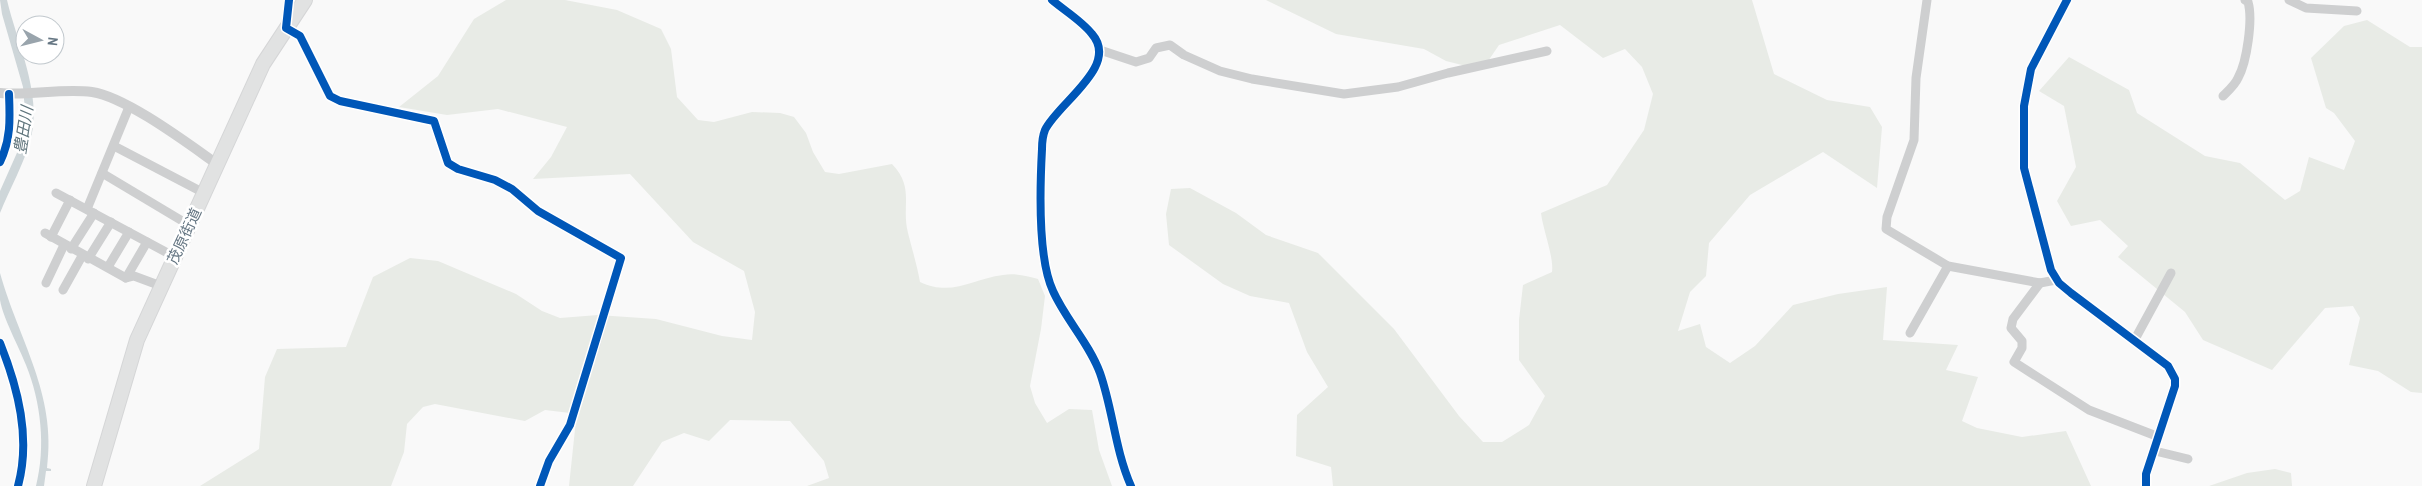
<svg xmlns="http://www.w3.org/2000/svg" width="2422" height="486" font-family="'Archivo Narrow','Noto Sans JP',sans-serif">
	<rect width="100%" height="100%" fill="#f9f9f9"/>
	<g fill="#e8ebe6">
		<path d="M506,0H565L617,10L661,29L671,49L677,97L698,120L714,122L752,112L780,113L794,117L806,133L813,152L825,172L839,174L892,164C915,188 901,205 908,233C912,249 917,265 920,282C952,297 972,279 1003,275C1015,273 1026,276 1038,279L1045,296L1041,329L1030,386L1035,403L1047,423L1069,409L1092,410L1099,450L1112,486H807L829,478L824,461L790,421L730,420L709,441L684,433L662,442L633,486H569L576,420L570,413L545,410L525,421L435,404L423,407L407,424L404,452L391,486H200L259,449L265,377L277,349L346,347L373,277L410,258L438,261L516,294L542,311L560,318L598,315L656,319L722,336L752,340L755,312L744,271L693,242L630,174L533,179L551,157L567,127L498,109L447,115L399,107L438,76L474,19Z"/>
		<path d="M1266,0H1752L1774,74L1827,100L1870,107L1882,127L1877,188L1823,152L1750,195L1709,243L1706,276L1690,292L1678,331L1700,324L1706,347L1730,363L1755,346L1793,305L1838,294L1887,287L1883,340L1958,345L1946,370L1978,377L1962,421L1977,428L2022,437L2066,431L2091,486H1333L1331,467L1296,456L1297,415L1328,387L1307,352L1289,303L1250,296L1223,284L1169,245L1166,214L1171,189L1190,188L1236,213L1266,235L1318,253L1394,329L1459,416L1483,442H1502L1529,425L1545,396L1519,360V320L1523,285L1552,272C1554,257 1543,230 1541,213L1607,185L1644,130L1653,94L1642,67L1625,49L1603,58L1560,25L1499,45L1482,70L1446,61L1424,49L1336,34Z"/>
		<polygon points="2367,20 2410,47 2422,47 2422,393 2411,392 2378,371 2349,365 2360,318 2353,306 2325,308 2272,370 2203,340 2185,312 2118,257 2128,246 2100,220 2071,226 2057,201 2076,167 2064,106 2039,91 2069,57 2129,90 2137,113 2205,156 2240,163 2285,200 2300,191 2309,157 2344,170 2355,141 2334,113 2326,108 2311,58 2344,26"/>
		<polygon points="2275,469 2291,473 2292,486 2209,486 2247,473"/>
	</g>
	<g fill="#ced6d9">
		<path d="M0,0H7C17,43 42,93 31,138C24,164 10,188 0,213V191L20,146L25,111L23,87L2,14Z"/>
		<path d="M0,273C19,341 57,394 47,468L51,469V471H46L44,486H36C46,447 41,402 26,365C19,347 3,318 0,300C0,292 0,282 0,273Z"/>
	</g>
	<g fill="none" stroke-linecap="round" stroke-linejoin="round">
		<polyline stroke="#d4d8dc" stroke-width="9" stroke-dasharray="9 4.5" stroke-linecap="butt" points="570,425 595,347"/>
		<g stroke="#d5d6d7" stroke-width="16">
			<polyline id="primary" points="94,486 137,340 263,64 305,0"/>
		</g>
		<g stroke="#cecfd0" stroke-width="9">
			<polyline points="1927,0 1916,78 1914,140 1887,217 1886,229 1948,266 2040,283 2056,280"/>
			<polyline points="2289,0 2306,8 2357,11"/>
			<polyline points="286,28 300,36 330,96 340,101 434,121 448,163 458,169 495,180 512,189 538,211 621,258 595,347"/>
			<polyline points="1100,50 1136,62 1149,58 1156,48 1170,45 1184,55 1220,71 1252,79 1344,94 1398,87 1448,73 1547,51"/>
			<path d="M2223,96C2228,91 2235,85 2238,78C2247,62 2253,19 2248,2L2245,0"/>
			<polyline points="114,146 204,193"/>
			<polyline points="102,173 189,225"/>
			<polyline points="56,193 175,257"/>
			<polyline points="87,209 129,107"/>
			<polyline points="45,233 126,278 134,276 161,286"/>
			<polyline points="51,237 70,200"/>
			<polyline points="71,249 94,213"/>
			<polyline points="88,259 111,222"/>
			<polyline points="108,267 129,232"/>
			<polyline points="126,278 147,242"/>
			<polyline points="46,283 64,245"/>
			<polyline points="2040,283 2013,319 2011,328 2022,341 2022,348 2014,362 2089,410 2159,437"/>
			<polyline points="63,290 82,256"/>
			<polyline points="1910,333 1948,266"/>
			<polyline points="2134,341 2171,273"/>
			<polyline points="2155,451 2188,459"/>
			<polyline points="540,486 549,461 570,425"/>
		</g>
		<g stroke="#cecfd0" stroke-width="10">
			<path d="M1052,0C1065,11 1082,21 1092,34C1120,66 1058,103 1045,130C1043,135 1042,144 1042,149C1040,186 1038,259 1053,291C1066,320 1089,343 1100,373C1113,410 1115,450 1131,486"/>
			<polyline points="2067,0 2031,69 2024,106 2024,168 2051,270 2059,283 2071,293 2168,366 2175,379 2175,386 2146,474 2146,486"/>
			<polyline points="286,27 289,0"/>
			<path d="M0,93C30,96 61,88 92,92C126,97 187,143 217,164"/>
		</g>
		<use href="#primary" stroke="#e1e2e2" stroke-width="14"/>
		<g stroke="#fff" stroke-width="11">
			<g id="cycleway">
				<polyline points="289,0 286,28 300,36 330,96 340,101 434,121 448,163 458,169 495,180 512,189 538,211 621,258 570,425 549,461 540,486"/>
				<path d="M1052,0C1065,11 1082,21 1092,34C1120,66 1058,103 1045,130C1043,135 1042,144 1042,149C1040,186 1038,259 1053,291C1066,320 1089,343 1100,373C1113,410 1115,450 1131,486"/>
				<polyline points="2067,0 2031,69 2024,106 2024,168 2051,270 2059,283 2071,293 2168,366 2175,379 2175,386 2146,474 2146,486"/>
				<path d="M0,162C11,139 10,119 9,94"/>
				<path d="M0,343C18,388 31,438 18,486"/>
			</g>
		</g>
		<use href="#cycleway" stroke="#0057b8" stroke-width="8"/>
	</g>
	<g text-anchor="middle" dominant-baseline="central" stroke-width="5" stroke-linejoin="round" paint-order="stroke">
		<g font-size="15" fill="#657683" stroke="#fff">
			<text transform="translate(184 236) rotate(-65)">茂原街道</text>
		</g>
		<g font-size="16" font-style="italic" fill="#60757c" stroke="#fff">
			<text transform="translate(23 130) rotate(-81)">豊田川</text>
		</g>
	</g>
	<g transform="translate(40 40) rotate(97)"><circle r="24" fill="#ffffff" stroke="#c1c8cd"/>
	<path d="M0-4L9 19L0 12L-9 19Z" fill="#99a4ac"/>
	<text y="-8" font-size="14" font-weight="bold" text-anchor="middle" fill="#657683">N</text>
	</g>
</svg>
